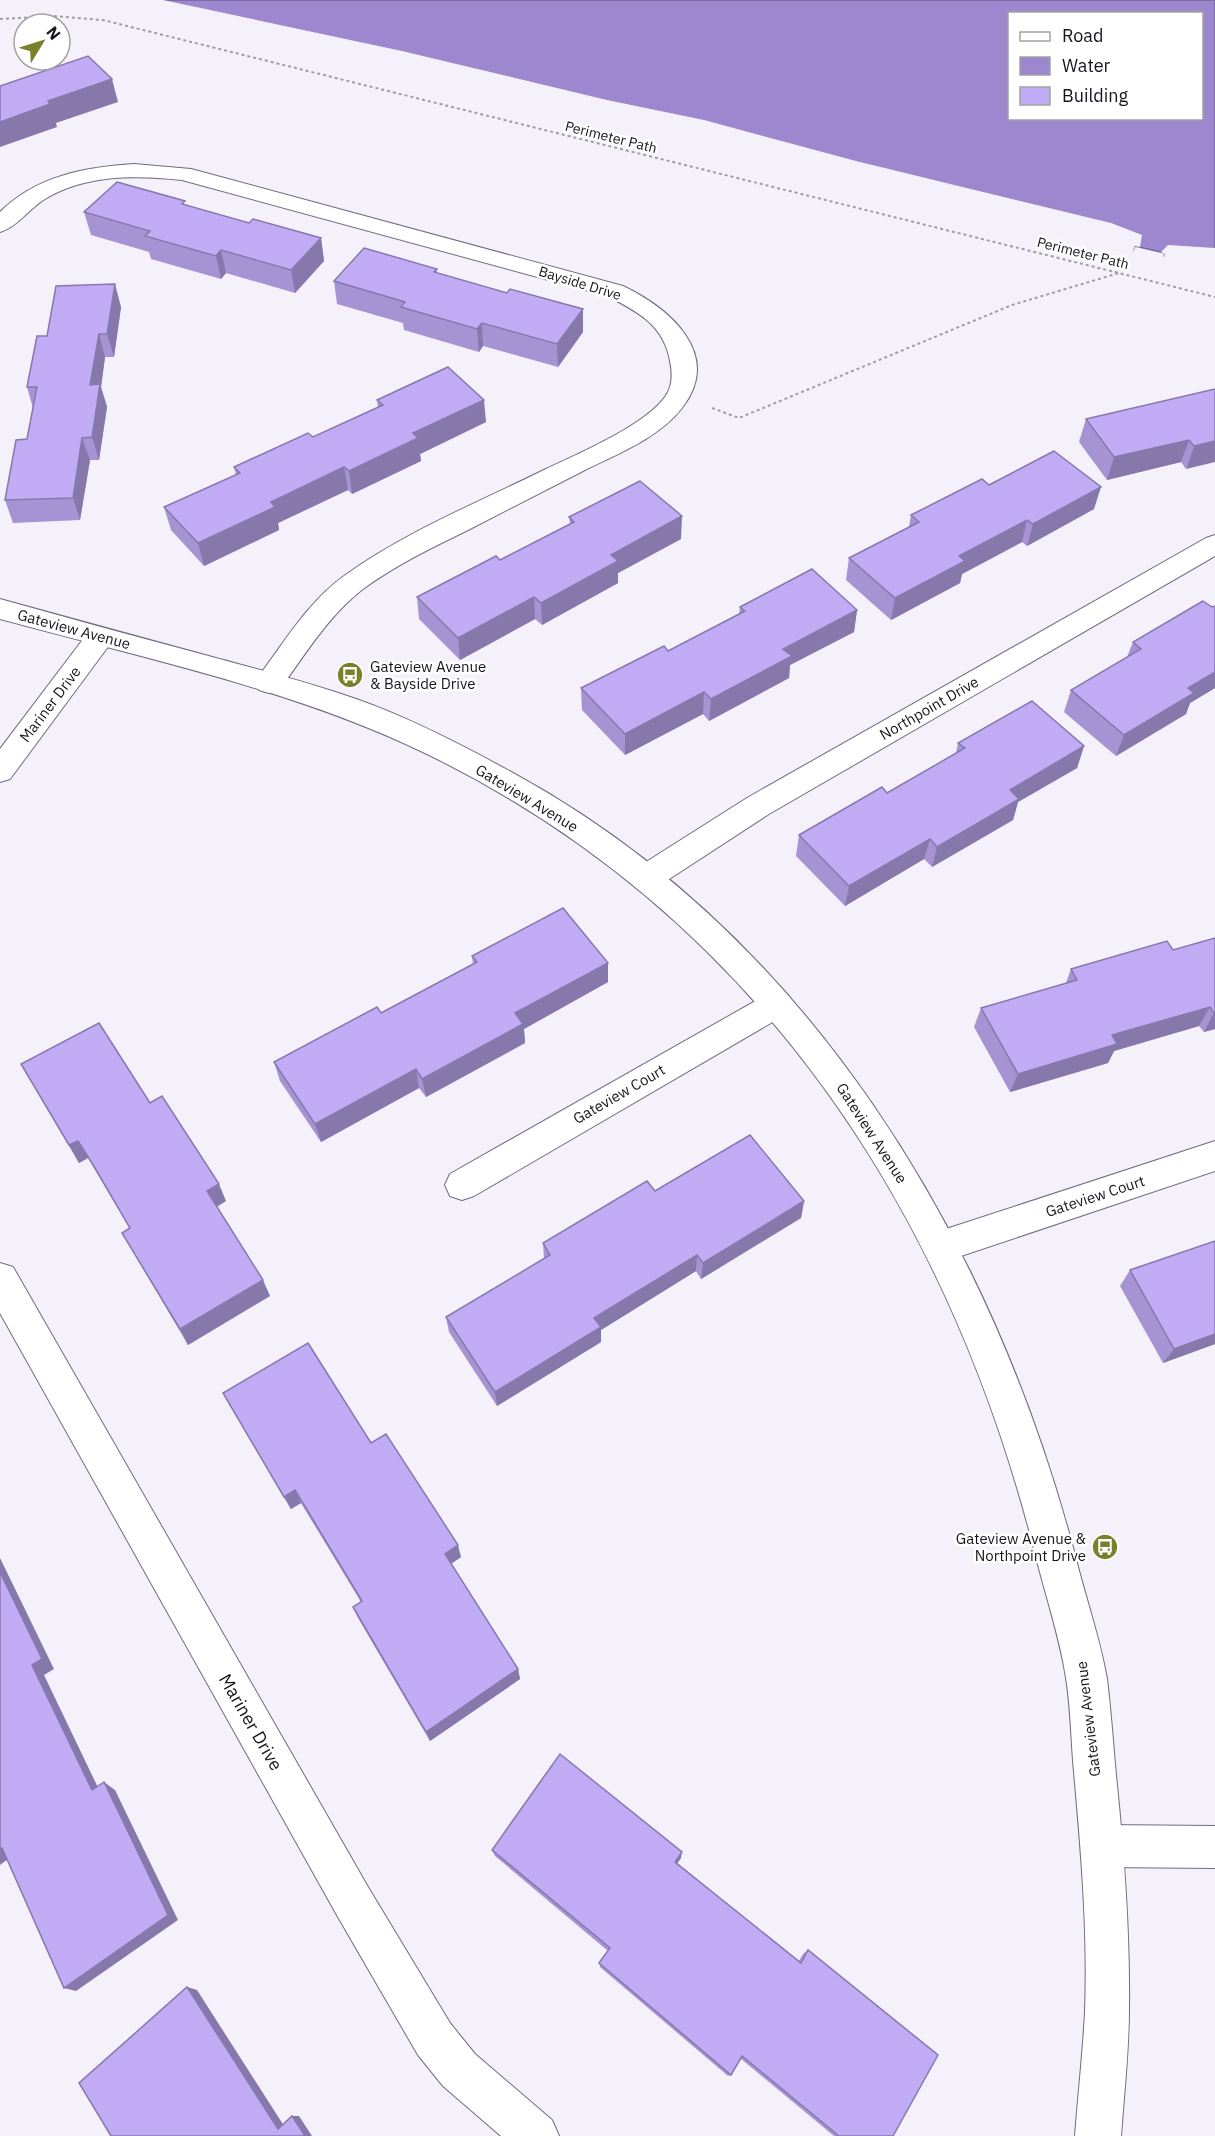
<svg xmlns="http://www.w3.org/2000/svg" width="1215" height="2136" font-family="'IBM Plex Sans',sans-serif">
	<rect width="100%" height="100%" fill="#f4f1fb"/>
	<path fill="#9d87cf" stroke="#746499" stroke-width="1.5" fill-rule="evenodd" d="M69,0H1215V270L1164,257L1165,253L1135,246L1133,250L1107,237L502,92L113,4ZM1010,14H1202V118H1010Z"/>
	<g fill="#f4f1fb">
		<polygon points="66,0 163,0 402,51 607,100 704,120 856,161 1111,223 1142,235 1140,247 1135,246 1132,253 1106,240 934,203 502,95 113,7 68,3"/>
		<polygon points="1168,245 1215,248 1215,273 1162,260 1165,254 1161,252"/>
	</g>
	<g fill="none" stroke-linecap="round" stroke-linejoin="round">
		<g stroke="#706b80" stroke-width="2">
			<g id="street">
				<path d="M134,164L191,169L623,286C669,308 724,354 682,408C659,438 617,454 583,471C544,491 505,511 466,531C431,548 394,566 363,589C328,616 305,655 279,690L269,693L259,690L255,683L259,676C285,641 309,601 344,576C405,532 479,502 546,469C577,454 652,423 668,392C673,382 672,371 670,361C664,325 637,311 607,296L182,180C136,175 86,174 45,199C30,208 16,228 0,232V212C36,176 85,167 134,164Z"/>
				<polygon points="1215,535 1215,556 769,814 657,887 646,890 635,887 631,878 635,869 747,798 1206,538"/>
				<polygon points="100,627 110,630 114,637 110,644 10,779 0,782 0,749 90,630"/>
				<polygon points="777,991 788,995 793,1004 788,1013 474,1196 462,1200 450,1196 445,1185 450,1174 766,995"/>
				<polygon points="1215,1141 1215,1171 940,1263 928,1258 922,1247 928,1236 940,1231"/>
				<polygon points="0,1263 13,1267 368,1887 450,2023 475,2054 552,2120 559,2136 501,2136 443,2086 418,2055 338,1917 0,1313"/>
				<polygon points="1102,1825 1215,1826 1215,1868 1102,1867 1087,1861 1081,1846 1087,1831"/>
			</g>
		</g>
		<g stroke="#706b80" stroke-width="2">
			<path id="secondary" d="M0,599C72,619 144,639 216,658C264,671 312,683 359,700C412,719 464,746 513,773C808,934 991,1237 1075,1555C1085,1596 1100,1638 1107,1679C1111,1711 1113,1743 1116,1775C1124,1852 1130,1931 1129,2008C1129,2051 1124,2094 1121,2136H1075C1078,2095 1083,2053 1085,2011C1088,1932 1081,1851 1074,1772C1071,1741 1071,1709 1066,1678C1060,1638 1046,1597 1036,1557C949,1209 755,914 427,754C293,689 143,658 0,619Z"/>
		</g>
		<g stroke="#9f9ca5" stroke-width="2" stroke-dasharray="3 3" stroke-linecap="butt">
			<polyline points="0,19 54,16 103,20 1215,297"/>
			<polyline points="712,408 739,418 1012,305 1119,273"/>
		</g>
		<use href="#street" fill="#fff" fill-rule="evenodd"/>
		<use href="#secondary" fill="#fff" fill-rule="evenodd"/>
	</g>
	<g fill="#a693d3">
		<polygon points="186,205 249,223 321,238 324,261 295,293 226,273 221,279 151,259 149,252 91,235 84,212"/>
		<polygon points="437,269 437,273 507,293 583,309 583,332 558,367 483,346 479,352 404,330 403,323 337,304 334,281"/>
		<polygon points="121,307 114,357 105,357 101,387 107,407 99,460 90,460 80,520 13,523 5,500 27,439 33,408 27,387"/>
		<polygon points="1215,389 1186,469 1181,462 1107,480 1079,442 1086,419"/>
		<polygon points="377,400 486,422 420,454 421,461 352,494 348,490 278,523 279,530 204,566 171,530 164,507 236,475 234,467 313,437 378,407"/>
		<polygon points="989,485 1094,509 1027,546 1022,542 962,574 960,583 891,620 846,580 849,558 909,527 911,515"/>
		<polygon points="569,517 681,539 618,573 618,583 542,625 535,619 460,660 419,619 417,597 500,560 570,524"/>
		<polygon points="1215,606 1215,688 1190,703 1186,714 1116,756 1064,712 1071,690 1127,657 1133,642"/>
		<polygon points="740,607 857,610 854,632 790,665 789,678 709,721 703,714 625,755 582,710 581,688 668,651 739,614"/>
		<polygon points="958,743 1084,746 1077,768 1018,802 1013,820 932,867 924,859 845,906 796,856 799,835 887,793 956,753"/>
		<polygon points="1215,938 1215,1029 1204,1032 1199,1026 1114,1051 1108,1063 1010,1092 974,1027 981,1008 1066,983 1071,969 1173,950"/>
		<polygon points="472,956 608,982 524,1029 525,1043 426,1097 419,1088 321,1142 280,1081 274,1062 381,1013 473,965"/>
		<polygon points="21,1064 150,1103 226,1201 217,1207 270,1296 188,1345 122,1233 130,1228 88,1158 79,1163"/>
		<polygon points="655,1191 804,1201 801,1218 701,1279 696,1271 601,1330 601,1342 497,1406 449,1332 446,1317 544,1259 543,1243"/>
		<polygon points="1215,1241 1215,1344 1163,1363 1120,1286 1130,1270"/>
		<polygon points="223,1393 371,1443 461,1557 451,1564 518,1669 520,1679 430,1741 358,1618 353,1607 361,1602 301,1503 291,1509"/>
		<polygon points="492,1850 681,1858 677,1863 799,1961 803,1954 808,1950 893,2136 834,2136 740,2058 731,2075 728,2076 600,1967 599,1963 608,1951 495,1856"/>
	</g>
	<g fill="#8778ac">
		<polygon points="112,79 118,102 56,123 57,127 0,147 0,122 48,101"/>
		<polygon points="321,238 324,261 295,293 291,270"/>
		<polygon points="221,250 226,273 221,279 216,256"/>
		<polygon points="115,284 121,307 114,357 107,334"/>
		<polygon points="583,309 583,332 558,367 557,344"/>
		<polygon points="482,323 483,346 479,352 477,329"/>
		<polygon points="99,334 105,357 101,387 107,407 99,460 92,437 90,385"/>
		<polygon points="484,400 486,422 420,454 421,461 352,494 349,471 413,433"/>
		<polygon points="82,438 90,460 80,520 73,498"/>
		<polygon points="1189,440 1181,462 1107,480 1114,457"/>
		<polygon points="1215,441 1215,462 1186,469 1194,446"/>
		<polygon points="344,467 348,490 278,523 279,530 204,566 198,543 271,502"/>
		<polygon points="1101,487 1094,509 1027,546 1033,524"/>
		<polygon points="682,516 681,539 618,573 618,583 542,625 541,603 611,555"/>
		<polygon points="1027,520 1022,542 962,574 960,583 891,620 895,598 959,556"/>
		<polygon points="534,597 535,619 460,660 458,638"/>
		<polygon points="857,610 854,632 790,665 789,678 709,721 711,699 783,649"/>
		<polygon points="1215,672 1215,688 1190,703 1186,714 1116,756 1124,735 1188,688"/>
		<polygon points="704,692 703,714 625,755 625,734"/>
		<polygon points="1084,746 1077,768 1018,802 1013,820 932,867 937,847 1010,790"/>
		<polygon points="930,839 924,859 845,906 849,886"/>
		<polygon points="608,963 608,982 524,1029 525,1043 426,1097 422,1079 515,1013"/>
		<polygon points="1210,1007 1199,1026 1114,1051 1108,1063 1010,1092 1018,1074 1112,1035"/>
		<polygon points="1214,1013 1215,1013 1215,1029 1204,1032"/>
		<polygon points="416,1069 419,1088 321,1142 315,1124"/>
		<polygon points="78,1141 88,1158 79,1163 69,1145"/>
		<polygon points="219,1184 226,1201 214,1208 207,1191"/>
		<polygon points="804,1201 801,1218 701,1279 703,1263"/>
		<polygon points="697,1255 696,1271 601,1330 601,1342 497,1406 495,1392 594,1318"/>
		<polygon points="263,1280 270,1296 188,1345 180,1329"/>
		<polygon points="1215,1334 1215,1344 1163,1363 1174,1349"/>
		<polygon points="295,1490 301,1503 291,1509 284,1497"/>
		<polygon points="458,1545 461,1557 448,1566 445,1554"/>
		<polygon points="0,1558 54,1669 44,1675 103,1798 92,1790 32,1665 0,1572"/>
		<polygon points="518,1669 520,1679 430,1741 426,1732"/>
		<polygon points="104,1782 115,1790 178,1920 76,1991 64,1988"/>
		<polygon points="2,1848 15,1854 0,1865 0,1849"/>
		<polygon points="682,1852 681,1858 674,1868 675,1862"/>
		<polygon points="187,1987 197,1990 286,2129 278,2129"/>
		<polygon points="292,2116 299,2116 312,2136 305,2136"/>
	</g>
	<g fill="#c1abf5" stroke="#8778ac" stroke-width="1.5">
		<polygon points="88,56 112,79 48,101 50,104 0,122 0,86"/>
		<polygon points="117,182 185,201 182,204 249,223 253,219 321,238 291,270 221,250 216,256 145,236 150,231 84,212"/>
		<polygon points="364,248 437,269 434,272 507,293 510,289 583,309 557,344 482,323 477,329 401,307 405,302 334,281"/>
		<polygon points="115,284 107,334 99,334 90,385 100,384 92,437 82,438 73,498 5,500 16,440 27,439 37,387 27,387 37,336 47,336 56,286"/>
		<polygon points="448,367 484,400 413,433 418,438 349,471 344,467 271,502 275,507 198,543 164,507 240,473 234,467 308,433 313,437 383,405 377,400"/>
		<polygon points="1215,389 1215,441 1194,446 1189,440 1114,457 1086,419"/>
		<polygon points="1054,451 1101,487 1033,524 1027,520 959,556 965,561 895,598 849,558 919,522 911,515 982,479 989,485"/>
		<polygon points="640,481 682,516 611,555 618,561 541,603 534,597 458,638 417,597 496,556 500,560 574,522 569,517"/>
		<polygon points="812,569 857,610 783,649 792,656 711,699 704,692 625,734 581,688 664,646 668,651 745,611 740,607"/>
		<polygon points="1203,601 1212,607 1215,606 1215,672 1188,688 1194,693 1124,735 1071,690 1141,649 1133,642"/>
		<polygon points="1032,701 1084,746 1010,790 1019,799 937,847 930,839 849,886 799,835 882,787 887,793 965,748 958,743"/>
		<polygon points="563,908 608,963 515,1013 523,1024 422,1079 416,1069 315,1124 274,1062 377,1007 381,1013 477,962 472,956"/>
		<polygon points="1215,938 1215,1013 1214,1013 1210,1007 1112,1035 1117,1044 1018,1074 981,1008 1077,980 1071,969 1167,941 1173,950"/>
		<polygon points="99,1023 150,1103 162,1096 219,1184 207,1191 263,1280 180,1329 122,1233 130,1228 92,1163 78,1141 69,1145 21,1064"/>
		<polygon points="750,1135 804,1201 703,1263 697,1255 594,1318 601,1327 495,1392 446,1317 550,1255 543,1243 647,1181 655,1191"/>
		<polygon points="1215,1241 1215,1334 1174,1349 1130,1270"/>
		<polygon points="308,1343 371,1443 386,1434 458,1545 445,1554 518,1669 426,1732 353,1607 362,1601 312,1518 295,1490 284,1497 223,1393"/>
		<polygon points="0,1572 42,1659 32,1665 92,1790 104,1782 168,1915 64,1988 2,1848 0,1849"/>
		<polygon points="560,1754 682,1852 675,1862 801,1963 808,1950 938,2055 893,2136 839,2136 742,2056 731,2075 599,1963 610,1948 492,1850"/>
		<polygon points="187,1987 278,2129 292,2116 305,2136 111,2136 79,2083"/>
	</g>
	<defs>
		<g id="bus-disc" transform="scale(1.35)"><circle r="9.5" fill="#7a7f29" stroke="#fff"/><path d="M-5-6H5V4H4V6H2V4H-2V6H-4V4H-5ZM-3.5-4V0h7V-4ZM-3.5 1.2v1.5H-2V1.2ZM2 1.2v1.5H3.5V1.2Z" fill="#fff"/></g>
	</defs>
	<g fill-rule="evenodd">
		<use href="#bus-disc" x="350" y="675"/>
		<use href="#bus-disc" x="1105" y="1547"/>
	</g>
	<g text-anchor="middle" dominant-baseline="central" stroke-width="5" stroke-linejoin="round" paint-order="stroke">
		<g font-size="14" fill="#16141c" stroke="#fff">
			<text transform="translate(611 137) rotate(14)">Perimeter Path</text>
			<text transform="translate(1083 253) rotate(14)">Perimeter Path</text>
			<text transform="translate(580 283) rotate(17)">Bayside Drive</text>
		</g>
		<g font-size="15" fill="#16141c" stroke="#fff">
			<text transform="translate(74 629) rotate(15)">Gateview Avenue</text>
			<text transform="translate(50 704) rotate(-53)">Mariner Drive</text>
			<text transform="translate(929 708) rotate(-30)">Northpoint Drive</text>
			<text transform="translate(527 798) rotate(31)">Gateview Avenue</text>
			<text transform="translate(619 1094) rotate(-30)">Gateview Court</text>
			<text transform="translate(872 1133) rotate(57)">Gateview Avenue</text>
			<text transform="translate(1095 1196) rotate(-18)">Gateview Court</text>
			<text transform="translate(1088 1719) rotate(-97)">Gateview Avenue</text>
		</g>
		<g font-size="15" fill="#16141c" stroke="#fff" text-anchor="start">
			<text x="370" y="666">Gateview Avenue<tspan x="370" dy="17">&amp; Bayside Drive</tspan></text>
			<text x="1086" y="1538" text-anchor="end">Gateview Avenue &amp;<tspan x="1086" dy="17">Northpoint Drive</tspan></text>
		</g>
		<g font-size="18" fill="#16141c" stroke="#fff">
			<text transform="translate(251 1722) rotate(60)">Mariner Drive</text>
		</g>
	</g>
	<rect x="1008" y="12" width="195" height="108" fill="#ffffff" stroke="#a2a1a4" stroke-width="1.5"/>
	<rect x="1020" y="32" width="30" height="9" fill="#ffffff" stroke="#a2a1a4" stroke-width="1.5"/>
	<text x="1062" y="42" font-size="18" fill="#16141c">Road</text>
	<rect x="1020" y="57" width="30" height="18" fill="#9d87cf" stroke="#a2a1a4" stroke-width="1.5"/>
	<text x="1062" y="72" font-size="18" fill="#16141c">Water</text>
	<rect x="1020" y="87" width="30" height="18" fill="#c1abf5" stroke="#a2a1a4" stroke-width="1.5"/>
	<text x="1062" y="102" font-size="18" fill="#16141c">Building</text>
	<g transform="translate(42 42) rotate(52)"><circle r="28" fill="#ffffff" stroke="#a2a1a4" stroke-width="1.5"/>
	<path d="M0-4.5L10 22L0 15L-10 22Z" fill="#7a7f29"/>
	<text y="-9" font-size="16" font-weight="bold" text-anchor="middle" fill="#16141c">N</text>
	</g>
</svg>
